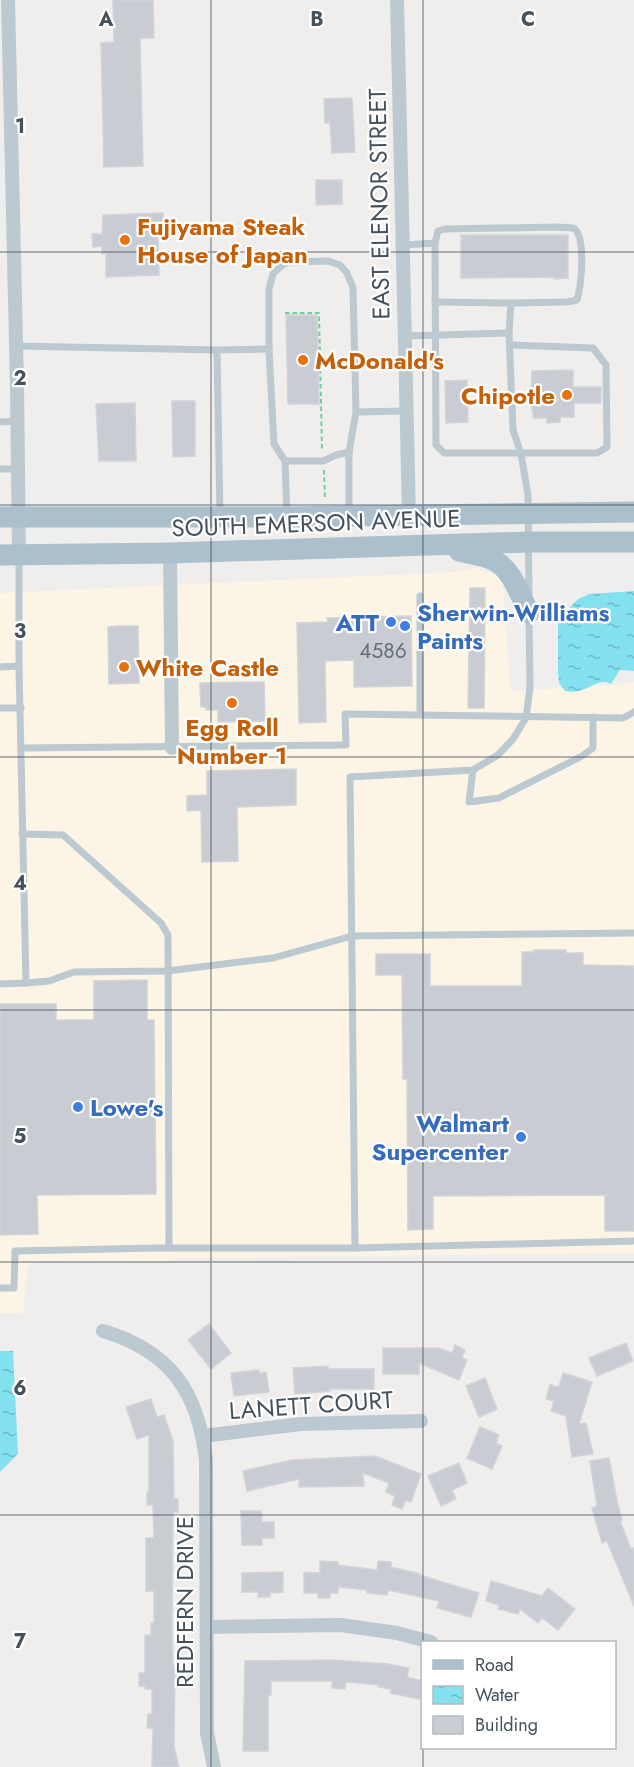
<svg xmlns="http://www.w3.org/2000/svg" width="634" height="1767" font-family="Jost,sans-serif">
	<defs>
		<pattern id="water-ripples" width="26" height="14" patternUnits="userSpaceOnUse" patternTransform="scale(1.5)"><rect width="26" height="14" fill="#84e1ef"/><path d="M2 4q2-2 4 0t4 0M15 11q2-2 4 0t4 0" fill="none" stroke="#6eb9c5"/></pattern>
	</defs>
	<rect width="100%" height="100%" fill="#f0eded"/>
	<polygon fill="#fcf4e4" points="477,568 502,578 511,691 614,685 634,682 634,1253 177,1258 162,1262 37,1261 27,1267 23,1313 0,1313 0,593 452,572"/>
	<g fill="url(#water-ripples)">
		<path d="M634,591V671L620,670L611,684C595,676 588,696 565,691L559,683L558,674V623L562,615L578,599L589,594Z"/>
		<polygon points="0,1351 13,1351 18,1454 0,1472"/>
	</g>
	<g fill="#c9ccd2" stroke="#d1d4d9" stroke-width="1.5">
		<polygon points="113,0 153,0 154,38 140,38 143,166 104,167 101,43 114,42"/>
		<polygon points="352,98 355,152 332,153 330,123 325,123 324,99"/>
		<polygon points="316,180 342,180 342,204 316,205"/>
		<polygon points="163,213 164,233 158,233 159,275 106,277 106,253 102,254 102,246 93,247 92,234 102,234 103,215"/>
		<polygon points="461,235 568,235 568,278 554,279 554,277 461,278"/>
		<polygon points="286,315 317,315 319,404 288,404"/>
		<polygon points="573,370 573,387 601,387 601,403 574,403 574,417 560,417 560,422 547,423 547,418 534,418 531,404 532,371"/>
		<polygon points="467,380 468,422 446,423 445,381"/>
		<polygon points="172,401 195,401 195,456 173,457"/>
		<polygon points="135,403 136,461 99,461 96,404"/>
		<polygon points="470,588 485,588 484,708 468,708"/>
		<polygon points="411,616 412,686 354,687 354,660 325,661 326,722 299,723 297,623 328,622 327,618"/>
		<polygon points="119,626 138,626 139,683 109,684 108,627"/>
		<polygon points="264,682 265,721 218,722 218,710 206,710 206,707 201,707 200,683"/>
		<polygon points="296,769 296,805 237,807 238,861 202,862 201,810 187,811 187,796 207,795 207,771"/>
		<polygon points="534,950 566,950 566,953 583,953 583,965 634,966 634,1231 605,1231 605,1195 433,1196 433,1229 408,1230 407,1079 403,1079 402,975 376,975 376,954 430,954 430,986 522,986 522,952 534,952"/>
		<polygon points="147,980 147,1020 154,1020 156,1194 37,1195 38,1234 0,1235 0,1004 56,1004 56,1020 94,1020 94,981"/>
		<polygon points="209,1324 231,1353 211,1369 188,1340"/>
		<polygon points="626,1343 633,1361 597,1376 589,1358"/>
		<polygon points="455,1345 465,1350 462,1358 467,1360 459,1380 419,1363 419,1374 383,1374 383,1348 438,1348 452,1353"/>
		<polygon points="328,1366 328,1369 374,1369 374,1389 330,1389 330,1391 295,1394 293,1368"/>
		<polygon points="259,1370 259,1373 266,1372 269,1392 234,1396 231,1373"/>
		<polygon points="563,1373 592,1382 579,1424 586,1423 593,1454 572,1457 566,1416 551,1411 554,1401 546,1399 550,1385 559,1387"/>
		<polygon points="485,1378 497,1409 479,1417 466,1386"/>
		<polygon points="151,1399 157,1417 164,1415 173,1441 174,1499 178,1499 178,1512 173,1512 172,1625 173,1666 175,1666 174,1747 179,1767 152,1767 153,1728 147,1728 148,1714 152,1714 152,1689 145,1689 145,1686 139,1686 139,1673 145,1673 145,1635 151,1635 151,1623 154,1623 154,1591 146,1591 146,1538 154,1538 153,1505 147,1505 147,1492 149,1492 149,1435 137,1439 126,1407"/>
		<polygon points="480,1427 499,1435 496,1443 502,1446 492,1469 467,1458"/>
		<polygon points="375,1456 421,1474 411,1502 406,1500 402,1509 392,1505 395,1496 386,1492 389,1483 363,1473 364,1486 299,1487 299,1479 247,1491 243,1471 292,1460"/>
		<polygon points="609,1458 617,1501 622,1520 620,1521 631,1549 634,1548 634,1606 607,1541 602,1543 592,1508 597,1506 590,1461"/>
		<polygon points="459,1463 467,1483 452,1490 456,1499 441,1506 428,1476"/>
		<polygon points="241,1511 261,1511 262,1522 274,1522 274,1538 262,1538 262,1545 242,1545"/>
		<polygon points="320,1561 338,1562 338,1565 377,1570 378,1561 391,1562 391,1567 420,1574 419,1575 479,1593 471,1617 437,1608 439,1601 388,1590 387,1595 367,1593 367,1590 338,1587 338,1593 330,1593 330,1598 318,1598 318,1593 304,1593 304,1572 320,1573"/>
		<polygon points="283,1572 283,1592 270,1593 270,1597 258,1597 258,1592 242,1592 242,1573"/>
		<polygon points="491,1581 542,1596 548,1588 575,1609 558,1630 542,1618 538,1623 520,1609 518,1614 498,1609 499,1605 486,1601"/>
		<polygon points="332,1660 388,1664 409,1668 407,1677 423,1681 423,1700 390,1693 391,1689 378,1687 379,1685 346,1682 345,1689 332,1688 332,1681 271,1681 271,1695 268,1695 268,1751 243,1751 245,1661"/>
	</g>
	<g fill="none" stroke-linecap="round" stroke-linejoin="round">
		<g stroke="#6fcf99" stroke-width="2" stroke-dasharray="4.5 3" stroke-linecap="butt">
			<polyline points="285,313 319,313 322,449"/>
			<polyline points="324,470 325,500"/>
		</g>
		<g stroke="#bdc9d0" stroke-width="7">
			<path d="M435,243L438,231L445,229L558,227C562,228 569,227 573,228C587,235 581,287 577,300L567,302L511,303"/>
			<polyline points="403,245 435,243 436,445 444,453 597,453 607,447 606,365 593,348 510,345"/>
			<polyline points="435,302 511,303 509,333"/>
			<polyline points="405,336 509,333 513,430 521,454 528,495 529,596"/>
			<polyline points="16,346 217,350 269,349"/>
			<polyline points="217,350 220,515"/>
			<polyline points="356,412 407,411"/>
			<polyline points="0,422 18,421"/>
			<polyline points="285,461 323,461 336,455 349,452"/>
			<polyline points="0,469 18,469"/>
			<polyline points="287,514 285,461 274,444 269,349 269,289 273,274 282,265 289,262 328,261 340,265 347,273 353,288 356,412 349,452 349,513"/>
			<polyline points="420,596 420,714"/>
			<polyline points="0,667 19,666"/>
			<polyline points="0,708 21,708"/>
			<polyline points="21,748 346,745 345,714 623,718 634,712"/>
			<polyline points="473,770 469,802 499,798 582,756 593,748 593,717"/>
			<polyline points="22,834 63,835 161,923 168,935 169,1248"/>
			<polyline points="26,983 49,981 74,972 167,971 273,958 352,936 634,933"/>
			<polyline points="0,984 26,983 19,666 19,558"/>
			<polyline points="355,1248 634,1241"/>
			<polyline points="0,1288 14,1288 15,1251 156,1248 355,1248 350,777 473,770 498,755 513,739 526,718 530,687 529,616"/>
		</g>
		<g stroke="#bdc9d0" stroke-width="14">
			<polyline points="8,0 17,385 19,555"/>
			<polyline points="397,0 409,515"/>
			<polyline points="170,553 172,748"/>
			<path d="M103,1331C170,1351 198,1391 206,1460L207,1733L214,1767"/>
			<polyline points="203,1436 301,1424 421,1421"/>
			<polyline points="207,1627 341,1625 397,1633 431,1642"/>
		</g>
		<g stroke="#abbfcd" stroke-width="21">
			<polyline points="0,517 287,517 634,512"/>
			<path d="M459,551C469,554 481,555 491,559C512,567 520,596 529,613"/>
			<polyline points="0,555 170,553 529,542 634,542"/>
		</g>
	</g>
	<path fill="none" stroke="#45525b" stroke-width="1.5" stroke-opacity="0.55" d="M211,0V1767M423,0V1642M0,252H634M0,505H634M0,757H634M0,1010H634M0,1262H634M0,1515H634M423,1748V1767"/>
	<g fill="#e8710a" stroke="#fff" stroke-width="2">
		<circle cx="125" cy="240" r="6"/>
		<circle cx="303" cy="360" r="6"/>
		<circle cx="567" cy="395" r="6"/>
		<circle cx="124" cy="667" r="6"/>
		<circle cx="232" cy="703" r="6"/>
	</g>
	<g fill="#3f7fe0" stroke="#fff" stroke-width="2">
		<circle cx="391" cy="622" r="6"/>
		<circle cx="405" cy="626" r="6"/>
		<circle cx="78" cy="1107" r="6"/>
		<circle cx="521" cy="1137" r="6"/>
	</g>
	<g text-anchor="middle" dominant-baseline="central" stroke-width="4.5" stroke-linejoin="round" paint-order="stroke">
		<g font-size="21" fill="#667079">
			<text x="383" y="651">4586</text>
		</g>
		<g font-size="24" fill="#45525b" stroke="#fff">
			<text transform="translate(379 204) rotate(-91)">EAST ELENOR STREET</text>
			<text transform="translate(316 523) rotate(-2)">SOUTH EMERSON AVENUE</text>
			<text transform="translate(311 1405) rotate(-4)">LANETT COURT</text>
			<text transform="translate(184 1602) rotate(-90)">REDFERN DRIVE</text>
		</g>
		<g font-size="24" font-weight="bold" fill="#c56008" stroke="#fff" text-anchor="start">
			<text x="137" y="226">Fujiyama Steak<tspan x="137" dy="28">House of Japan</tspan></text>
			<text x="315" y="360">McDonald's</text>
			<text x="555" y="395" text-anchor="end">Chipotle</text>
			<text x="136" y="667">White Castle</text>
			<text x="232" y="727" text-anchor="middle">Egg Roll<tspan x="232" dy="28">Number 1</tspan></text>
		</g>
		<g font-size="24" font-weight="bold" fill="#366cbe" stroke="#fff" text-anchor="start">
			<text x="417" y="612">Sherwin-Williams<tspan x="417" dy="28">Paints</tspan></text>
			<text x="379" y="622" text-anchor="end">ATT</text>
			<text x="90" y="1107">Lowe's</text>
			<text x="509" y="1123" text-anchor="end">Walmart<tspan x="509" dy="28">Supercenter</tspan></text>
		</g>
	</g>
	<g font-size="20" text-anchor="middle" font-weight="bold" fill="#45525b" stroke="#fff" stroke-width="4.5" stroke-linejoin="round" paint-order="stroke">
		<text x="106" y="26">A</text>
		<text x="317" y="26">B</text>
		<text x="528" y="26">C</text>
		<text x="20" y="133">1</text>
		<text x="20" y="385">2</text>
		<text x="20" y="638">3</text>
		<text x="20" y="890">4</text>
		<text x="20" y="1143">5</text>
		<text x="20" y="1395">6</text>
		<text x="20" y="1648">7</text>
	</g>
	<rect x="421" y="1641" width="195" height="108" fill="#ffffff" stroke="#b5babd" stroke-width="1.5"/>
	<rect x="433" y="1660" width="30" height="9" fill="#abbfcd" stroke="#b5babd" stroke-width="1.5"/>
	<text x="475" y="1671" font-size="18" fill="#45525b">Road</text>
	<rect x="433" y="1686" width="30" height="18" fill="url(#water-ripples)" stroke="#b5babd" stroke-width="1.5"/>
	<text x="475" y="1701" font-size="18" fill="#45525b">Water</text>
	<rect x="433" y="1716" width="30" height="18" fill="#c9ccd2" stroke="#b5babd" stroke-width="1.5"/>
	<text x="475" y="1731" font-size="18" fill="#45525b">Building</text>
</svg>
